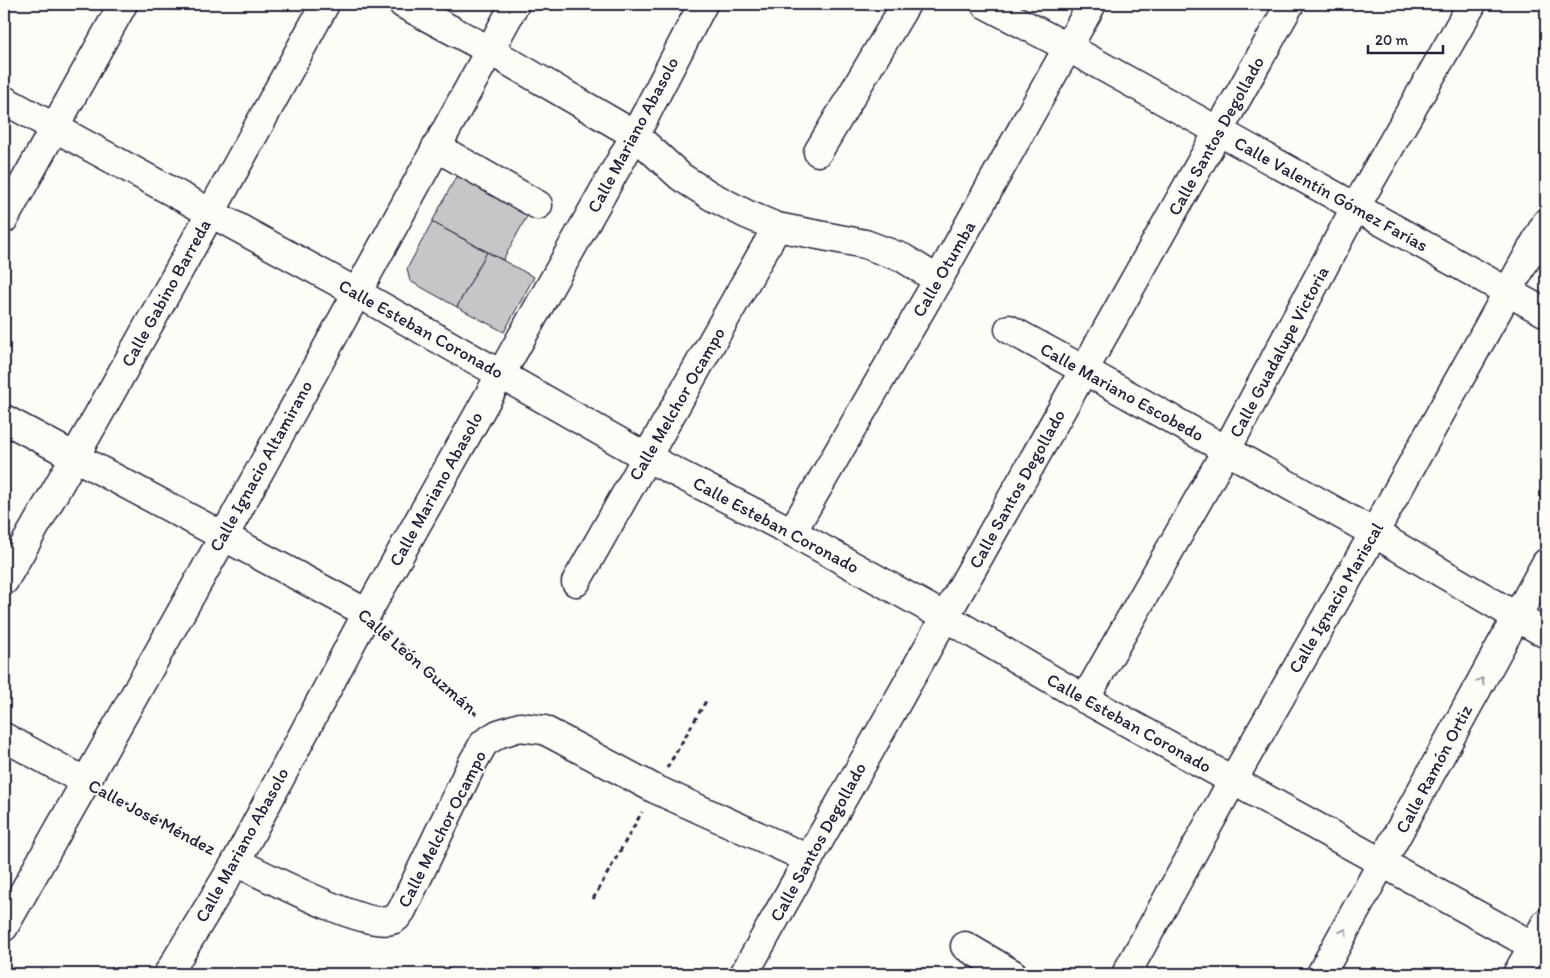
<svg xmlns="http://www.w3.org/2000/svg" width="1550" height="978" font-family="Itim,sans-serif">
	<rect width="100%" height="100%" fill="#fdfcf7"/>
	<filter id="ink" filterUnits="userSpaceOnUse"><feTurbulence type="fractalNoise" baseFrequency=".02" numOctaves="2"/><feDisplacementMap in="SourceGraphic" scale="10" xChannelSelector="R" yChannelSelector="G"/><feConvolveMatrix kernelMatrix="1 2 1 2 8 2 1 2 1" color-interpolation-filters="sRGB"/></filter>
	<g filter="url(#ink)">
		<g fill="#c6c6c8" stroke="#22223b">
			<polygon points="459,171 531,209 503,260 432,222"/>
			<polygon points="432,222 487,252 457,307 410,281 407,269"/>
			<polygon points="487,252 534,277 504,332 457,307"/>
		</g>
		<g fill="none" stroke-linecap="round" stroke-linejoin="round">
			<g stroke="#22223b" stroke-width="31">
				<g id="minor">
					<polyline points="403,4 489,50 635,135 681,177 711,196 746,214 777,227 865,244 903,258 938,280"/>
					<polyline points="985,4 1069,48 1546,313"/>
					<polyline points="4,100 356,292 646,457 792,532 945,617 1085,699 1546,953"/>
					<polyline points="436,147 538,205"/>
					<polyline points="818,152 906,4"/>
					<polyline points="4,219 123,4"/>
					<polyline points="1009,329 1084,370 1374,533 1546,634"/>
					<polyline points="4,419 367,613"/>
					<polyline points="792,532 938,280 1092,4"/>
					<path d="M4,581C114,390 220,197 325,4"/>
					<polyline points="576,582 777,227"/>
					<polyline points="1085,699 1226,451 1355,208 1472,4"/>
					<polyline points="4,737 86,782"/>
					<path d="M236,862C264,875 365,929 391,920C397,919 399,914 402,910L473,762L484,743L498,734L520,727L544,730L655,789L809,859"/>
					<polyline points="4,927 224,536 515,4"/>
					<polyline points="965,946 1013,974"/>
					<polyline points="168,974 236,862 367,613 635,135 703,4"/>
					<polyline points="744,974 1290,4"/>
					<polyline points="1126,974 1233,780 1374,533 1546,223"/>
					<polyline points="1321,974 1546,563"/>
					<polyline points="1517,974 1546,923"/>
				</g>
			</g>
			<g stroke="#22223b" stroke-width="3" stroke-dasharray="5 4" stroke-linecap="butt">
				<polyline points="387,631 479,717"/>
				<polyline points="667,768 706,701"/>
				<polyline points="109,794 213,850"/>
				<polyline points="593,899 642,812"/>
			</g>
			<use href="#minor" stroke="#fdfcf7" stroke-width="28"/>
		</g>
		<defs><path id="oneway-chevron" d="M-2-3.5L2.5 0L-2 3.5" fill="none" stroke-width="1.6" stroke-linecap="round" stroke-linejoin="round" transform="scale(1.25)"/></defs>
		<g stroke="#9a9aa2">
			<use href="#oneway-chevron" transform="translate(1481 681) rotate(-61)"/>
			<use href="#oneway-chevron" transform="translate(1344 932) rotate(-61)"/>
		</g>
	</g>
	<g text-anchor="middle" dominant-baseline="central" stroke-width="4" stroke-linejoin="round" paint-order="stroke">
		<g font-size="18" fill="#22223b" stroke="#fdfcf7">
			<text transform="translate(633 135) rotate(-62)">Calle Mariano Abasolo</text>
			<text transform="translate(1216 136) rotate(-61)">Calle Santos Degollado</text>
			<text transform="translate(1331 194) rotate(29)">Calle Valentín Gómez Farías</text>
			<text transform="translate(944 269) rotate(-60)">Calle Otumba</text>
			<text transform="translate(166 293) rotate(-61)">Calle Gabino Barreda</text>
			<text transform="translate(421 329) rotate(29)">Calle Esteban Coronado</text>
			<text transform="translate(1279 352) rotate(-62)">Calle Guadalupe Victoria</text>
			<text transform="translate(1122 392) rotate(29)">Calle Mariano Escobedo</text>
			<text transform="translate(677 404) rotate(-60)">Calle Melchor Ocampo</text>
			<text transform="translate(261 466) rotate(-61)">Calle Ignacio Altamirano</text>
			<text transform="translate(436 489) rotate(-61)">Calle Mariano Abasolo</text>
			<text transform="translate(1017 489) rotate(-61)">Calle Santos Degollado</text>
			<text transform="translate(776 525) rotate(28)">Calle Esteban Coronado</text>
			<text transform="translate(1336 598) rotate(-60)">Calle Ignacio Mariscal</text>
			<text transform="translate(417 661) rotate(41)">Calle León Guzmán</text>
			<text transform="translate(1129 723) rotate(29)">Calle Esteban Coronado</text>
			<text transform="translate(1434 769) rotate(-62)">Calle Ramón Ortiz</text>
			<text transform="translate(152 817) rotate(28)">Calle José Méndez</text>
			<text transform="translate(442 829) rotate(-63)">Calle Melchor Ocampo</text>
			<text transform="translate(818 842) rotate(-61)">Calle Santos Degollado</text>
			<text transform="translate(242 845) rotate(-61)">Calle Mariano Abasolo</text>
		</g>
	</g>
	<rect width="1550" height="978" fill="none" stroke="#fdfcf7" stroke-width="20"/>
	<rect x="10" y="10" width="1530" height="958" fill="none" stroke="#22223b" stroke-width="2" filter="url(#ink)"/>
	<path d="M1368 45v8h75v-8" fill="none" stroke="#22223b" stroke-width="2.5"/>
	<text x="1375" y="45" font-size="15" fill="#22223b" stroke="#fdfcf7" stroke-width="4" paint-order="stroke">20 m</text>
</svg>
